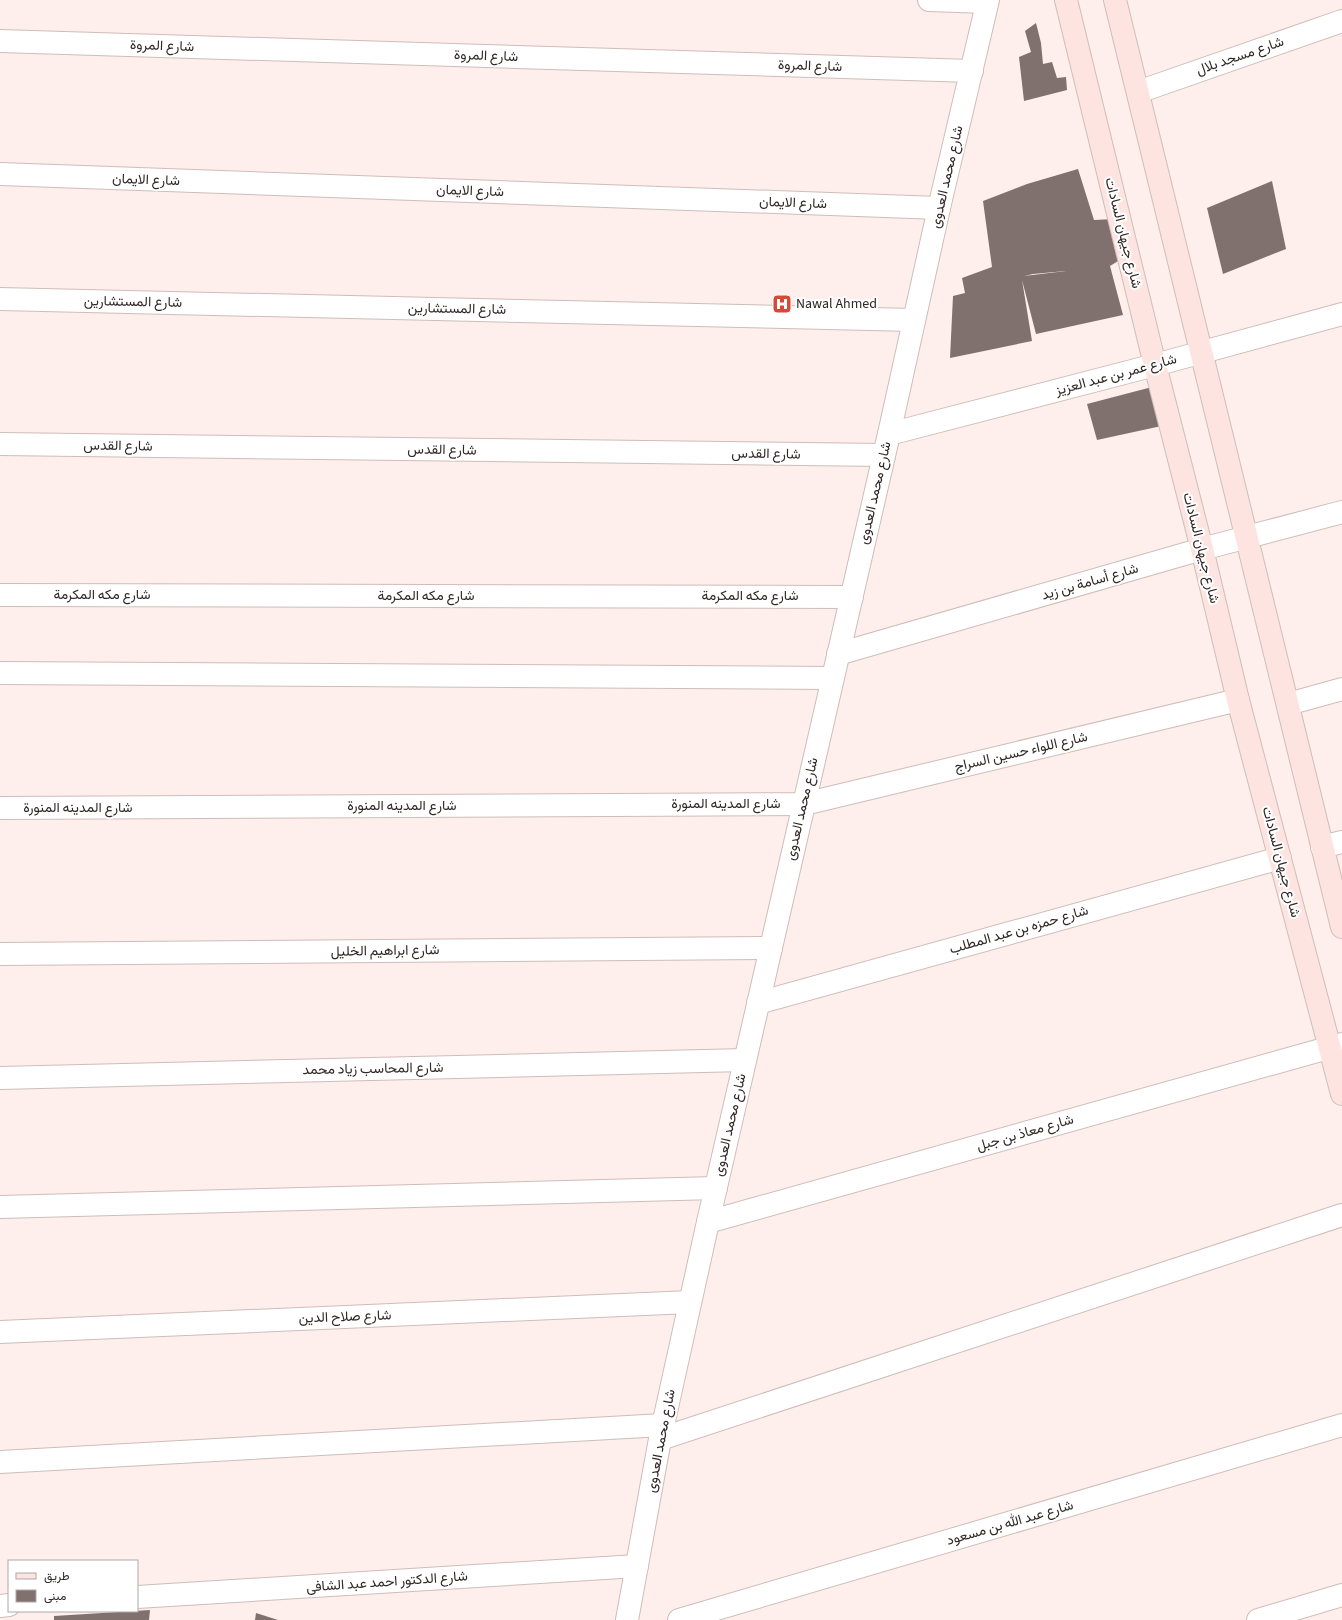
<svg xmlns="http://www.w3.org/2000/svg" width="1342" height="1620" font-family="'Source Sans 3',Vazirmatn,sans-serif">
	<rect width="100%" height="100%" fill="#feefec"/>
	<g fill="#81716e" fill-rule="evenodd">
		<polygon points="1036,23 1041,43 1043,64 1052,62 1057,78 1066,77 1067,90 1024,101 1019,57 1031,52 1025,31"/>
		<path d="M1078,169L1094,220L1114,219L1123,258L1110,266L1123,315L1036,334L1022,280L1032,341L950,358L953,296L965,293L962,278L992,267L983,201L1027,184ZM1066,271L1024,276L1033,274Z"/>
		<polygon points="1272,181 1286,249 1223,274 1207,208"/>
		<polygon points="1152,387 1166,425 1097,440 1087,404"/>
		<polygon points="150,1610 149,1620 54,1620 54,1616"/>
		<polygon points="256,1613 278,1620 255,1620"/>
	</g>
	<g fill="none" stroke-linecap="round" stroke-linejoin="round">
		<g stroke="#cebdb9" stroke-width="24">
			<g id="street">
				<polyline points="929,0 987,2"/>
				<polyline points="0,41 972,71"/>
				<polyline points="1138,92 1342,21"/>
				<polyline points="0,174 939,208"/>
				<polyline points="0,299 914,320"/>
				<polyline points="889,434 1155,365 1342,314"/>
				<polyline points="0,444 884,455"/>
				<polyline points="0,595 852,597"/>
				<polyline points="838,654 1202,549 1342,512"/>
				<polyline points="0,673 832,678"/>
				<polyline points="1288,704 1342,689"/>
				<polyline points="0,808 804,804 1238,700"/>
				<polyline points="1322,847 1342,842"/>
				<polyline points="0,954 771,948"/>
				<polyline points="758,1003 1280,858"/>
				<polyline points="0,1078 745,1060"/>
				<polyline points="0,1207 716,1188"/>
				<polyline points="708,1222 1342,1044"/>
				<polyline points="0,1332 690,1302"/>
				<polyline points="660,1439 1342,1215"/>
				<polyline points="0,1462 663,1425"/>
				<polyline points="137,1597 637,1566"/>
				<polyline points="0,1606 9,1605"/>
				<polyline points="627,1620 660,1439 708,1222 889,434 939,208 988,0"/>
				<polyline points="679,1620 1342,1425"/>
				<polyline points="1258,1620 1342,1595"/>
			</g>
		</g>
		<g stroke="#cebdb9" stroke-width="24">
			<g id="secondary">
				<polyline points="1066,0 1155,365 1202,549 1238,700 1342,1094"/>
				<polyline points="1115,0 1342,927"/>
			</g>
		</g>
		<use href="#street" stroke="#fff" stroke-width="22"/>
		<use href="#secondary" stroke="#fde4e0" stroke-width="22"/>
	</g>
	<defs>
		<g id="hospital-square" transform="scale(1)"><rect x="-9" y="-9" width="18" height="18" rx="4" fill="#d64936" stroke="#fff"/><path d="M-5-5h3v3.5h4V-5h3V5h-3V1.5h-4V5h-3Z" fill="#fff"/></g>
	</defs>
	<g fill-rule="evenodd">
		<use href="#hospital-square" x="782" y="304"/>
	</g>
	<g text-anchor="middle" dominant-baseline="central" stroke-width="4" stroke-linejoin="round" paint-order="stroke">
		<g font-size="14" fill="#2f2827" stroke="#fff">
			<text transform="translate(162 46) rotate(2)">شارع المروة</text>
			<text transform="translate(486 56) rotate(2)">شارع المروة</text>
			<text transform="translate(1240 56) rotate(-19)">شارع مسجد بلال</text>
			<text transform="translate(810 66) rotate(2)">شارع المروة</text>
			<text transform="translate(947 177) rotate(-77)">شارع محمد العدوى</text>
			<text transform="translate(146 180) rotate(2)">شارع الايمان</text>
			<text transform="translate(470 191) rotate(2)">شارع الايمان</text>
			<text transform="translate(793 203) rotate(2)">شارع الايمان</text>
			<text transform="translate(1123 233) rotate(76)">شارع جيهان السادات</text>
			<text transform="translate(133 302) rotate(1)">شارع المستشارين</text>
			<text transform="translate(457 309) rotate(1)">شارع المستشارين</text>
			<text transform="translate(1116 375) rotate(-15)">شارع عمر بن عبد العزيز</text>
			<text transform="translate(118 446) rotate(1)">شارع القدس</text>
			<text transform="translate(442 450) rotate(1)">شارع القدس</text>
			<text transform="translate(766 454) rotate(1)">شارع القدس</text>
			<text transform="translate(875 493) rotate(-77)">شارع محمد العدوى</text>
			<text transform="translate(1201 548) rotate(76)">شارع جيهان السادات</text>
			<text transform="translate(1090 582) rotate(-16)">شارع أسامة بن زيد</text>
			<text x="102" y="595">شارع مكه المكرمة</text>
			<text x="426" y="596">شارع مكه المكرمة</text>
			<text x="750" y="596">شارع مكه المكرمة</text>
			<text transform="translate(1021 752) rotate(-13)">شارع اللواء حسين السراج</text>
			<text x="726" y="804">شارع المدينه المنورة</text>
			<text x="402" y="806">شارع المدينه المنورة</text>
			<text x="78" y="808">شارع المدينه المنورة</text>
			<text transform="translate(802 809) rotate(-77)">شارع محمد العدوى</text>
			<text transform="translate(1281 862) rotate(75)">شارع جيهان السادات</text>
			<text transform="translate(1019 930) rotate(-16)">شارع حمزه بن عبد المطلب</text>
			<text transform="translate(385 951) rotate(-1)">شارع ابراهيم الخليل</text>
			<text transform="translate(373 1069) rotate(-1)">شارع المحاسب زياد محمد</text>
			<text transform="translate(730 1125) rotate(-77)">شارع محمد العدوى</text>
			<text transform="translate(1025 1133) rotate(-16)">شارع معاذ بن جبل</text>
			<text transform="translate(345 1317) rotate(-2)">شارع صلاح الدين</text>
			<text transform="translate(661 1441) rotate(-79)">شارع محمد العدوى</text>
			<text transform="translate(1010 1523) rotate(-16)">شارع عبد الله بن مسعود</text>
			<text transform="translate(387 1582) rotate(-4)">شارع الدكتور احمد عبد الشافى</text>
		</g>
		<g font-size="14" fill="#2f2827" stroke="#fff" text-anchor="start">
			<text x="796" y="304">Nawal Ahmed</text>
		</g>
	</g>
	<rect x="8" y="1560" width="130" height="52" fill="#ffffff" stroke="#aca9a9"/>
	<rect x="16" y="1573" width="20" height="6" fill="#fde4e0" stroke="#aca9a9"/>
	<text x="44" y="1580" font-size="12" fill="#2f2827">طريق</text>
	<rect x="16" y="1590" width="20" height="12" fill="#81716e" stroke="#aca9a9"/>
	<text x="44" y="1600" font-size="12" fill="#2f2827">مبنى</text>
</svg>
